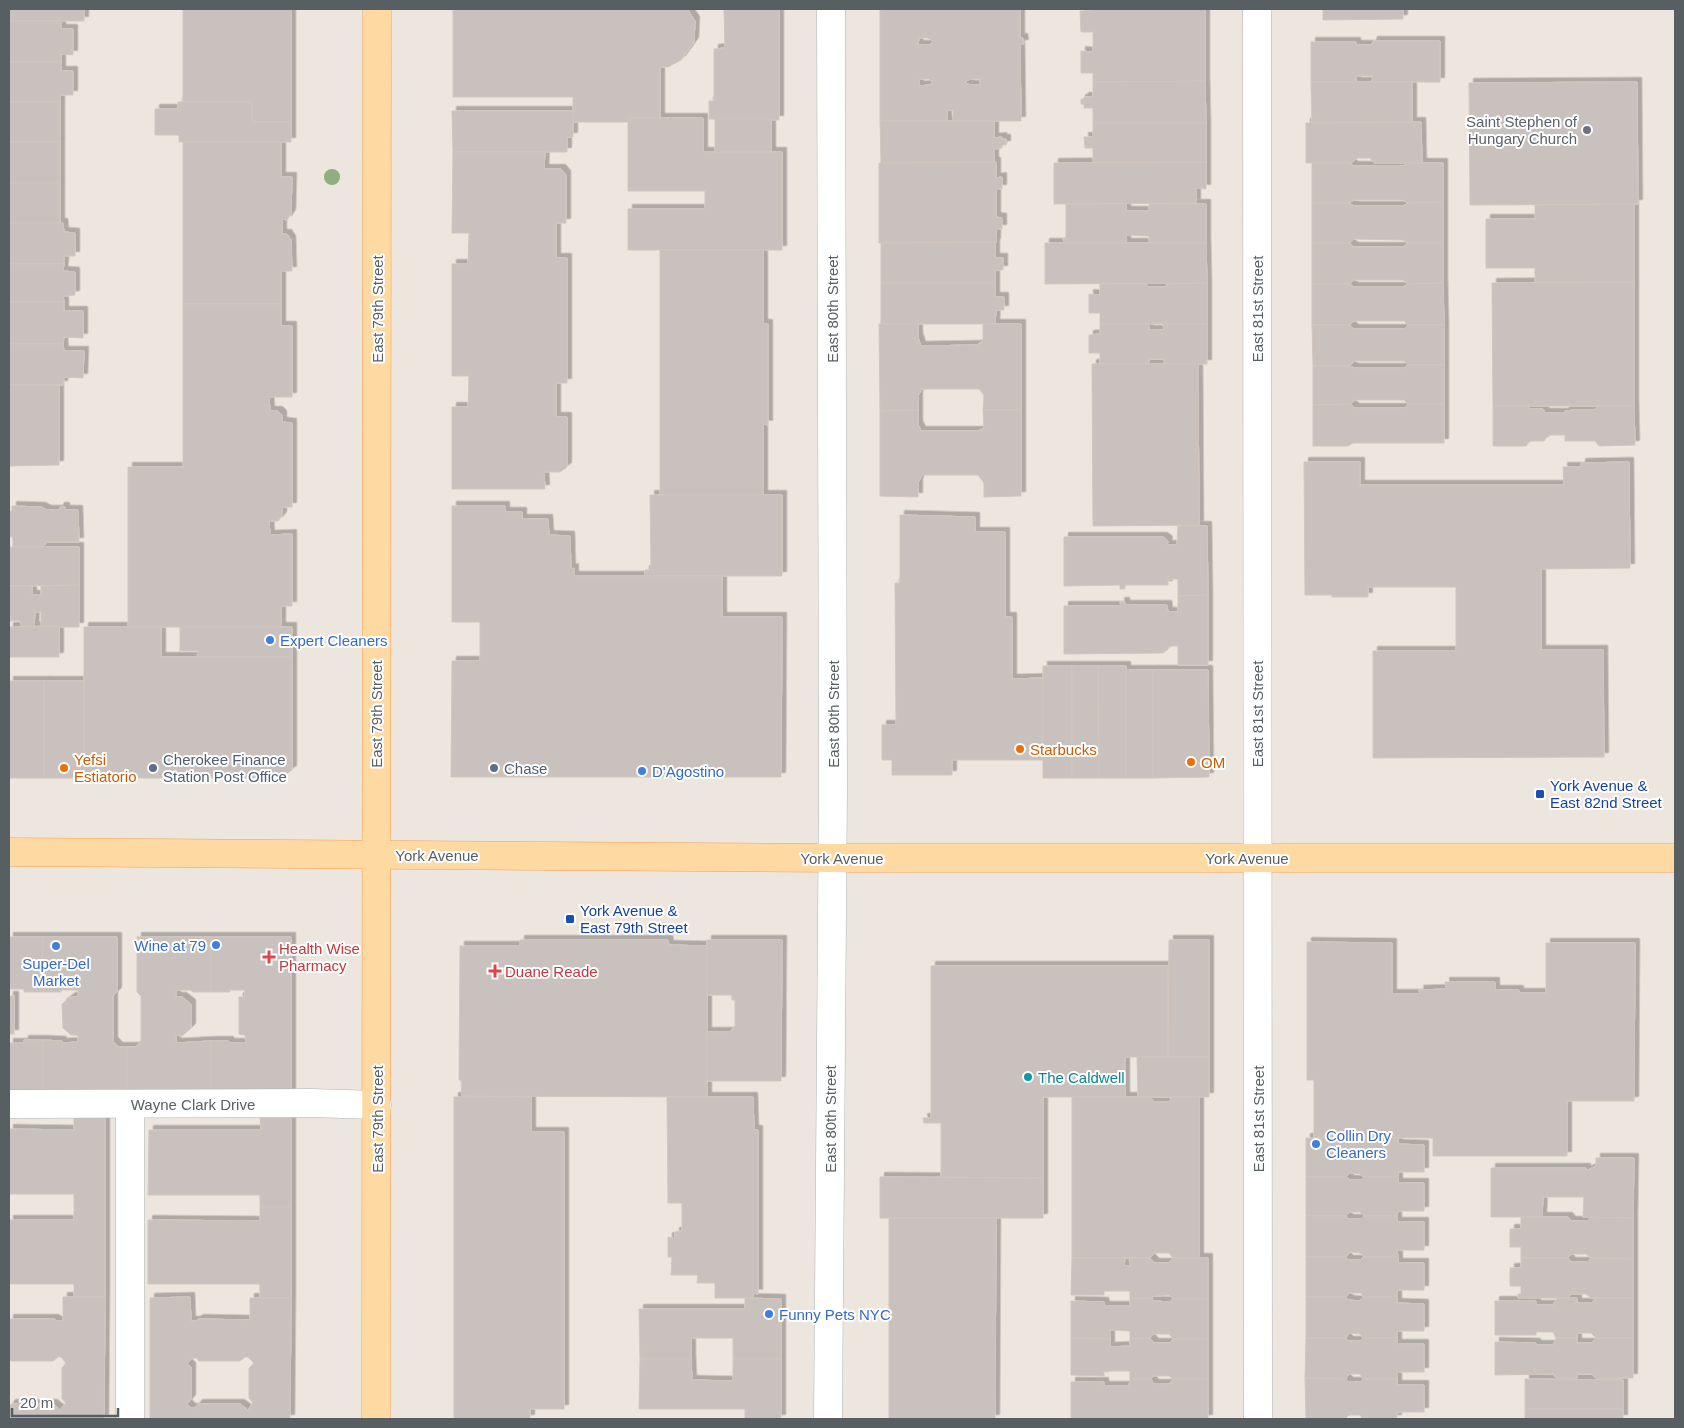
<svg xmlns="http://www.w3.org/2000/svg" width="1684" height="1428" font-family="Arial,sans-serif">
	<defs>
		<filter id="shadow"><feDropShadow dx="4.5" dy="-4.5" stdDeviation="0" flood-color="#0004"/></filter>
	</defs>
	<rect width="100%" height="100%" fill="#ede6df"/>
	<g fill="#c8c1bd" stroke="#d2c6be" fill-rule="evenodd" filter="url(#shadow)">
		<rect x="9" y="9" width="75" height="12"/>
		<polygon points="183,9 291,9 291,122 252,122 252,102 183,102"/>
		<polygon points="453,9 687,9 695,21 694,42 681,60 668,67 660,67 660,118 628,118 628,122 573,122 573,97 453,97"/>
		<polygon points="724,9 779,9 779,120 709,119 709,101 714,101 714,49 725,48"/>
		<path d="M880,9H1020V38H1023L1024,44H1020L1021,121H953V110H947V121H880ZM919,38H928L933,41L929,45H918ZM919,79H929L933,82L929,85L919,86ZM970,79H980V85H970L965,82Z"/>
		<polygon points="1092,9 1205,9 1205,81 1093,82 1093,73 1081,73 1081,51 1093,52 1093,32 1081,32 1080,11 1092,11"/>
		<polygon points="1323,9 1403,9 1403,19 1323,20"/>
		<polygon points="9,21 61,21 61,29 73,29 73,55 61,54 61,62 9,62"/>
		<polygon points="1373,41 1440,41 1440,82 1372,82 1373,76 1356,76 1356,82 1311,82 1311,42 1356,42 1356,45 1372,45"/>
		<polygon points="9,62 61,62 61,71 73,71 73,95 60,95 60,102 9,102"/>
		<polygon points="1205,81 1206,123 1093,123 1093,108 1084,108 1084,104 1081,104 1081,99 1084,99 1084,97 1093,97 1093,82"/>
		<polygon points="1311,82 1412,82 1412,123 1312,123"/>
		<polygon points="1637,82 1638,204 1470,205 1469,83"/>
		<rect x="9" y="102" width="51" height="40"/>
		<polygon points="178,102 252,102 252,122 291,122 291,142 179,142 179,135 155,135 155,109 178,109"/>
		<polygon points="452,111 573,111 573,137 567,137 567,152 453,152"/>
		<polygon points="628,118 703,118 703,152 782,152 782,250 628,250 628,209 705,209 705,191 628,191"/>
		<rect x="715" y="119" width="56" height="33"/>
		<polygon points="880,121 994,121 994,138 1002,137 1002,139 1006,139 1006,145 1002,145 1002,148 994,149 994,162 881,163"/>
		<polygon points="1421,122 1422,163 1374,163 1370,158 1357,158 1352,163 1306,163 1306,123"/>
		<polygon points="1093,123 1206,123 1206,162 1093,163 1093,148 1085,148 1084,137 1093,137"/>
		<rect x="9" y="142" width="51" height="41"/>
		<polygon points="183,142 281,142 281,177 292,177 291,214 287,220 282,219 282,234 287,234 291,240 292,271 281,271 281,304 183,304"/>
		<polygon points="453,152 545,152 544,169 561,169 566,175 566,223 556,223 556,258 567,258 567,383 556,383 556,417 567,417 567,467 560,472 544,472 545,489 452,489 452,407 468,407 469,376 452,376 452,264 468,264 469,233 452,233"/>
		<polygon points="996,162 996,178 1002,177 1002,189 996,189 996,217 1002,218 1002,229 996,229 996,243 879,243 879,163"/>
		<polygon points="1206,162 1206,189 1196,188 1196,203 1054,204 1054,163"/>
		<polygon points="1312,163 1349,163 1354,166 1403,166 1408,163 1443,163 1443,202 1408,203 1403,200 1354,200 1349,203 1312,203"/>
		<rect x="9" y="183" width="51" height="40"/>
		<polygon points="1443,202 1443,243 1408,243 1403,240 1354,239 1349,243 1312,243 1312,203 1349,203 1354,206 1403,206 1408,203"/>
		<polygon points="1066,204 1126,204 1126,211 1149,211 1149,204 1206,204 1206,243 1149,243 1149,236 1126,235 1126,243 1064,243 1063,238 1066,238"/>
		<polygon points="1634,204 1634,282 1535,283 1535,268 1486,268 1486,219 1535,219 1535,205"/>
		<polygon points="9,223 63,223 64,232 75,233 75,256 64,256 64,264 9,264"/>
		<polygon points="995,242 995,258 1003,258 1003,270 995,270 995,283 881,283 881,243"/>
		<polygon points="1045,243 1206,243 1207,283 1045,284"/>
		<polygon points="1312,243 1349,243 1354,247 1403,247 1408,243 1443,243 1443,283 1408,284 1403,280 1354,280 1350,284 1312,284"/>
		<polygon points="660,250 763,250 763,324 768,324 768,425 763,424 763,495 660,495"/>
		<polygon points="9,264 64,264 63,271 75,272 75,295 63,296 64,302 9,302"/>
		<polygon points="1634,282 1634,406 1493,406 1492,283"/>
		<polygon points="881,283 995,283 995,297 1004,297 1004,310 996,310 995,324 881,324"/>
		<polygon points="1207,283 1207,324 1100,324 1100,313 1089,313 1089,294 1100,295 1100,284 1146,284 1149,287 1164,287 1168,284"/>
		<polygon points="1443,283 1444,325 1408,325 1404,321 1354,321 1350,325 1312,325 1312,284 1350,284 1354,287 1403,287 1408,284"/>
		<polygon points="9,302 64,302 64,311 83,311 83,338 64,337 63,344 9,344"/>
		<polygon points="183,304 281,304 281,326 292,326 292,397 269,397 270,411 278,411 282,415 282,422 292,423 292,507 282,507 282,516 278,521 269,521 270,535 292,534 292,606 281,606 281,627 128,627 128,467 183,467"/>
		<polygon points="879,324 918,324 918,337 921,346 977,345 983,341 983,324 1021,324 1021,410 983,410 984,395 979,389 922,389 918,396 918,410 880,411"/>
		<polygon points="1100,324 1149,324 1149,330 1164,330 1163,324 1207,324 1207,364 1164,364 1164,359 1149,359 1149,364 1100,364 1100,353 1089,353 1089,335 1100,334"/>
		<polygon points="1312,325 1350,325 1354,329 1404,329 1408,325 1444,325 1444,365 1408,365 1404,361 1354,361 1350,366 1313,366"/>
		<polygon points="9,344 63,344 64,351 84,351 83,378 64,377 63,385 9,385"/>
		<polygon points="1092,364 1198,364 1199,525 1093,526"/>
		<polygon points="1408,365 1444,365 1444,404 1408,404 1404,400 1355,400 1350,404 1313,405 1313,366 1350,366 1354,368 1404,368"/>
		<polygon points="9,385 59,385 59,465 9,466"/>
		<polygon points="1350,404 1355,408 1404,408 1408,404 1444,404 1444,443 1353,443 1348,446 1313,446 1313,405"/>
		<polygon points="1493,406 1528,406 1530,409 1543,409 1545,413 1565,413 1565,411 1575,410 1594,410 1598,406 1634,406 1635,445 1599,446 1595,441 1565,441 1565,435 1548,435 1544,441 1530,441 1526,446 1493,446"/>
		<polygon points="918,410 918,425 921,431 978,431 984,428 983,410 1021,410 1021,496 984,497 984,483 978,475 922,475 918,483 918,497 880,496 880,411"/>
		<polygon points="1304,462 1360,462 1360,485 1564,485 1563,467 1581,467 1581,463 1629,462 1630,568 1541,569 1541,650 1603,650 1604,757 1373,758 1373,651 1456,651 1456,587 1368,587 1368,597 1332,597 1332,595 1305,595"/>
		<polygon points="650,495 782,495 782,576 645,576 645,570 651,570"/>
		<polygon points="12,506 41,507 47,510 59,510 60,507 65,507 65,510 78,510 79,542 48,542 42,547 13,547 13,537 9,537 9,511 12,511"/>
		<polygon points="452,506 505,506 505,512 522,512 522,519 548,519 549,535 570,536 571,569 574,568 574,576 722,576 722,617 782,617 781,777 451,777 452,661 480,661 480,622 452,622"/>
		<polygon points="900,515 975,517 975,532 1005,532 1005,617 1012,617 1012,679 1043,678 1043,760 952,760 952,775 892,775 892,760 882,760 882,725 896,725 895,583 900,583"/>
		<polygon points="1178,526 1207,526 1208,595 1178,596 1178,579 1168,579 1168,585 1125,585 1125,589 1120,589 1120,585 1064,586 1064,537 1163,537 1168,541 1167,545 1177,545"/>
		<polygon points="9,547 79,547 79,585 9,586"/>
		<polygon points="79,585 79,627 41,627 41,612 35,612 34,627 21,626 20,621 9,621 9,586 32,586 32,595 41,595 41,586"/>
		<polygon points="1208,595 1208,665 1178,665 1178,646 1168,646 1168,649 1163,653 1064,654 1064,606 1121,606 1120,602 1125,602 1125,605 1167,605 1168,612 1178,612 1178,596"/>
		<polygon points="59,626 59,657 9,657 9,627"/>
		<polygon points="84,627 161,627 161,657 292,657 292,770 280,778 84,778"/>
		<polygon points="180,627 292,627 292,657 197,657 198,651 180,651"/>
		<rect x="1043" y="666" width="29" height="112"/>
		<polygon points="1072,666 1098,666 1099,778 1072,778"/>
		<polygon points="1098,666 1126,666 1126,778 1099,778"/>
		<rect x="1126" y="670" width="27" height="108"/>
		<polygon points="1153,670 1208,670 1209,777 1153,778"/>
		<rect x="9" y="681" width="35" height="97"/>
		<rect x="44" y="681" width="40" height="97"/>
		<polygon points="9,937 43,937 43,992 24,992 24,989 9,989"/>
		<polygon points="43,937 117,937 117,992 113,996 113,1041 118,1047 127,1047 127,1093 43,1092 43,1040 62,1041 61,1043 78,1042 78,1035 71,1035 63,1028 62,1004 71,997 78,997 78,990 61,990 61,992 43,992"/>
		<polygon points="137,937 211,937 211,992 192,992 192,990 176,990 176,997 182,997 191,1004 191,1028 182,1036 176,1035 176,1043 211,1041 211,1093 127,1093 127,1047 135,1047 141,1041 141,996 137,992"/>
		<polygon points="211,937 291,937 291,1093 211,1093 211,1041 229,1041 229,1043 246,1043 245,1035 239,1034 239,997 245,997 245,990 229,990 230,992 211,992"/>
		<polygon points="520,940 668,940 669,945 707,946 707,1097 462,1096 461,1080 459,1080 460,946 520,946"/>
		<polygon points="707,940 782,940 781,1081 707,1081 707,1032 730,1032 735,1026 735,1000 732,1000 732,995 707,995"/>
		<polygon points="1169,940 1209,940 1209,1057 1168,1057"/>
		<polygon points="1307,942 1392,943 1392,994 1420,994 1419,990 1446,989 1445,982 1495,982 1495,990 1519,990 1519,993 1546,993 1546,943 1635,943 1634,1101 1567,1101 1567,1156 1433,1156 1433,1138 1314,1137 1314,1080 1307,1080"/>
		<polygon points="931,966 1168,966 1168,1057 1125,1057 1125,1097 1043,1097 1043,1178 941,1177 941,1123 924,1123 923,1118 931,1118"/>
		<rect x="9" y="996" width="5" height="38"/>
		<polygon points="24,1040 43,1040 43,1092 9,1092 9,1043 24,1043"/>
		<polygon points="1137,1057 1209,1057 1209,1097 1138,1097"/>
		<polygon points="454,1097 531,1097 531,1132 564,1132 564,1409 530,1409 530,1419 454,1419"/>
		<polygon points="667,1097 753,1097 754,1130 758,1130 758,1294 753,1293 753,1298 715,1298 715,1283 697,1283 698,1275 671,1275 672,1257 668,1257 668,1237 675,1238 675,1232 682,1231 682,1203 668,1203"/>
		<polygon points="1072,1097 1150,1097 1154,1102 1169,1102 1172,1097 1199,1097 1199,1259 1173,1258 1169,1253 1155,1253 1150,1258 1072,1258"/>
		<polygon points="74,1118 105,1118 105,1297 74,1297 74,1284 9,1284 9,1220 74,1220 74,1194 9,1194 9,1129 74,1130"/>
		<polygon points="260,1118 291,1118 291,1207 260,1207 260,1195 148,1195 149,1130 261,1130"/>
		<polygon points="1306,1138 1347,1138 1350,1141 1361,1141 1364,1138 1398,1138 1398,1144 1424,1145 1424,1172 1398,1172 1398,1177 1364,1177 1360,1174 1349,1173 1346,1177 1306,1177"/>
		<polygon points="1596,1158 1634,1158 1633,1218 1583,1217 1584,1197 1543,1197 1542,1217 1491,1217 1491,1168 1586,1168 1586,1171 1596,1166"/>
		<polygon points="880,1177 1043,1178 1043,1218 880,1218"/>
		<polygon points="1306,1177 1346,1177 1350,1180 1361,1180 1364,1177 1398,1177 1398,1183 1424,1183 1424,1211 1398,1211 1397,1216 1364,1216 1360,1212 1350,1212 1346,1216 1306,1216"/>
		<polygon points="260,1207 291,1207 291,1298 260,1298 260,1284 148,1284 148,1220 260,1221"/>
		<polygon points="1306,1216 1346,1216 1349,1219 1361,1219 1364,1216 1397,1216 1397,1222 1424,1222 1424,1250 1397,1250 1398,1257 1364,1257 1360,1253 1350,1252 1346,1257 1306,1257"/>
		<polygon points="1521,1217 1568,1217 1571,1221 1587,1221 1591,1217 1633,1218 1633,1259 1591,1258 1586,1254 1571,1254 1568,1258 1521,1258 1521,1247 1510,1247 1510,1229 1521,1229"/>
		<polygon points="889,1218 996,1218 995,1419 889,1419"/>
		<polygon points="1306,1257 1346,1257 1349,1260 1360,1260 1364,1257 1398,1257 1398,1263 1424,1263 1424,1290 1397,1290 1397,1297 1363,1297 1361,1293 1349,1293 1346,1297 1306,1297"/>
		<polygon points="1072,1258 1125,1258 1124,1266 1130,1266 1130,1258 1150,1258 1155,1263 1169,1263 1173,1258 1208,1258 1208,1299 1173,1299 1169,1295 1154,1296 1151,1298 1130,1299 1130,1291 1104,1291 1104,1295 1071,1295"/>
		<polygon points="1521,1258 1568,1258 1571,1262 1587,1262 1591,1258 1633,1259 1633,1298 1591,1298 1586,1294 1571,1294 1568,1298 1518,1298 1518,1294 1521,1294 1521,1286 1510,1286 1510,1268 1521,1268"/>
		<polygon points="63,1297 105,1297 104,1419 9,1419 9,1407 11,1404 53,1404 60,1410 66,1403 62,1399 62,1368 66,1363 61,1357 58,1357 53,1361 11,1361 9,1358 9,1319 54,1319 57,1321 63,1321"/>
		<path d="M190,1297L191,1321H196L199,1319L250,1320V1298H291L290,1419H150V1298ZM245,1357H248L254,1363L249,1368V1398L253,1403L248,1410L240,1404H198L195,1408H191L187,1404L191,1399V1367L187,1363L193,1358H196L199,1361H240Z"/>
		<polygon points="1306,1297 1346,1297 1349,1300 1360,1301 1363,1297 1397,1297 1397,1303 1424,1304 1424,1331 1397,1331 1397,1338 1363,1338 1360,1334 1349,1333 1346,1338 1306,1338"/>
		<polygon points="745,1298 781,1299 781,1359 733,1359 733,1338 691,1338 691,1359 640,1359 639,1309 745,1309"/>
		<polygon points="1151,1298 1155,1301 1169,1302 1173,1299 1208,1299 1208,1339 1173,1339 1169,1334 1154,1334 1150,1338 1130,1339 1130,1331 1110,1330 1110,1339 1071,1338 1071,1301 1104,1302 1105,1306 1130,1306 1130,1299"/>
		<polygon points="1557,1298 1577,1298 1577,1303 1591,1303 1596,1298 1633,1298 1633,1338 1596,1338 1591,1333 1577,1333 1577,1338 1556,1338 1553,1332 1536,1332 1536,1335 1495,1335 1495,1301 1536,1301 1536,1305 1553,1305"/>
		<polygon points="1071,1338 1110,1339 1110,1347 1130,1346 1130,1339 1150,1338 1154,1343 1169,1343 1173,1339 1208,1339 1208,1379 1173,1379 1169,1376 1154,1376 1151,1379 1130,1379 1130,1371 1104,1371 1104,1376 1071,1375"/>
		<polygon points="1306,1338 1346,1338 1349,1341 1360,1341 1363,1338 1397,1338 1397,1344 1424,1344 1424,1372 1397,1372 1397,1379 1363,1379 1360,1374 1349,1374 1346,1379 1305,1378"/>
		<polygon points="1556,1338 1577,1338 1577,1343 1591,1343 1596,1338 1633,1338 1633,1378 1596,1378 1591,1374 1577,1374 1577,1378 1556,1378 1553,1374 1495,1375 1495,1342 1536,1343 1536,1345 1553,1345"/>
		<polygon points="640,1359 691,1359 692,1380 733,1381 733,1359 781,1359 781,1419 745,1419 745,1409 639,1409"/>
		<polygon points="1305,1378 1346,1379 1349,1382 1360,1382 1363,1379 1397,1379 1397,1385 1424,1385 1424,1412 1397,1412 1397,1419 1363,1419 1360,1415 1349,1415 1345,1419 1306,1419"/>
		<polygon points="1130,1379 1151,1379 1154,1384 1169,1384 1173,1379 1208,1379 1208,1419 1071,1419 1071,1382 1104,1382 1104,1386 1129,1386"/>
		<polygon points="1525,1379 1623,1380 1623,1409 1525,1409"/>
		<rect x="1525" y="1409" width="98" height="10"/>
	</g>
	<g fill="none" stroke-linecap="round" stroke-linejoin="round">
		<g stroke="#aeb3b7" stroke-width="29">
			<g id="minor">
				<polyline points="1257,9 1258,1419"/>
				<polyline points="9,1104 311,1103 377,1105"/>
				<polyline points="130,1104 130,1419"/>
				<polyline points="828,1419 833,791 831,9"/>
			</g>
		</g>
		<g stroke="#f99e4c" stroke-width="29">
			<g id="major">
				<polyline points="9,852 832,858 1675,858"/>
				<polyline points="376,1419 377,9"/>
			</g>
		</g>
		<use href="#minor" stroke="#fff" stroke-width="28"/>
		<use href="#major" stroke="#ffd9a2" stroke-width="28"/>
	</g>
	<circle fill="#8eb07e" cx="332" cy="177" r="8"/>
	<circle fill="#6b7280" stroke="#fff" stroke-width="2" cx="1587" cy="130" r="5"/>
	<g fill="#3f7fe0" stroke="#fff" stroke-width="2">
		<circle cx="270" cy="640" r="5"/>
		<circle cx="642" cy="771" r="5"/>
		<circle cx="216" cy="945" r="5"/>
		<circle cx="56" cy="946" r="5"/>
		<circle cx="1316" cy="1144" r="5"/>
		<circle cx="769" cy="1314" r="5"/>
	</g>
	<g fill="#e8710a" stroke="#fff" stroke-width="2">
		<circle cx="1020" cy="749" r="5"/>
		<circle cx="1191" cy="762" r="5"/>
		<circle cx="64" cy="768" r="5"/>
	</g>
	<g fill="#5c6f8a" stroke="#fff" stroke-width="2">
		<circle cx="153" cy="768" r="5"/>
		<circle cx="494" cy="768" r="5"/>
	</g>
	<g fill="#1a4fb4" stroke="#fff" stroke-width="2">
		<rect x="1535" y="789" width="10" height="10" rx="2.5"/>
		<rect x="565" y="914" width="10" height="10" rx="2.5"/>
	</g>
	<g fill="#e0444e" stroke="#fff" stroke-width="2">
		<path d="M266.5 949.5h5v5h5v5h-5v5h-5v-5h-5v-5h5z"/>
		<path d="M492.5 963.5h5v5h5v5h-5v5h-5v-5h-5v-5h5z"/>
	</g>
	<circle fill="#0f9aa8" stroke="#fff" stroke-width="2" cx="1028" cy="1077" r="5"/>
	<g text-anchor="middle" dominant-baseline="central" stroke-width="4" stroke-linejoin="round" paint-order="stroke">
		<g font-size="15" fill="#5b616d" stroke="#fff" text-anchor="end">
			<text x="1577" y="121">Saint Stephen of<tspan x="1577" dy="17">Hungary Church</tspan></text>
		</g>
		<g font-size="15" fill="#585f62" stroke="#fff">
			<text transform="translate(377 309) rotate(-90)">East 79th Street</text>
			<text transform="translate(832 309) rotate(-90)">East 80th Street</text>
			<text transform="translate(1257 309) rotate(-90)">East 81st Street</text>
			<text transform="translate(376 714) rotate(-90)">East 79th Street</text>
			<text transform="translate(833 714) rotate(-90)">East 80th Street</text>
			<text transform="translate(1257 714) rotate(-90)">East 81st Street</text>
			<text x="437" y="855">York Avenue</text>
			<text x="842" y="858">York Avenue</text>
			<text x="1247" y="858">York Avenue</text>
			<text x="193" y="1104">Wayne Clark Drive</text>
			<text transform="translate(377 1119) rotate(-90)">East 79th Street</text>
			<text transform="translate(830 1119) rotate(-90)">East 80th Street</text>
			<text transform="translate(1258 1119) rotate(-90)">East 81st Street</text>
		</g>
		<g font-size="15" fill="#366cbe" stroke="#fff" text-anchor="start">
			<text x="280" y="640">Expert Cleaners</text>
			<text x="652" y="771">D'Agostino</text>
			<text x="206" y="945" text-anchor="end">Wine at 79</text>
			<text x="56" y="963" text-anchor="middle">Super-Del<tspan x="56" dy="17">Market</tspan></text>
			<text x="1326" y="1135">Collin Dry<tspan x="1326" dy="17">Cleaners</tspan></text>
			<text x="779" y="1314">Funny Pets NYC</text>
		</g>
		<g font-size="15" fill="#c56008" stroke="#fff" text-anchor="start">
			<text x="1030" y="749">Starbucks</text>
			<text x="74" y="759">Yefsi<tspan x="74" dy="17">Estiatorio</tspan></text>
			<text x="1201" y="762">OM</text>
		</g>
		<g font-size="15" fill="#4e5e75" stroke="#fff" text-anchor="start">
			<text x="163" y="759">Cherokee Finance<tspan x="163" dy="17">Station Post Office</tspan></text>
			<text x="504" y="768">Chase</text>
		</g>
		<g font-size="15" fill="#164399" stroke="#fff" text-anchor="start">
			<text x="1550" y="785">York Avenue &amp;<tspan x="1550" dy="17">East 82nd Street</tspan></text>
			<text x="580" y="910">York Avenue &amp;<tspan x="580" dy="17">East 79th Street</tspan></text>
		</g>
		<g font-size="15" fill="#be3a42" stroke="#fff" text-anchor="start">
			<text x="279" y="948">Health Wise<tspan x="279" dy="17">Pharmacy</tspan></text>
			<text x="505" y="971">Duane Reade</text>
		</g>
		<g font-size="15" fill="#0d838f" stroke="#fff" text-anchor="start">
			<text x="1038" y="1077">The Caldwell</text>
		</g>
	</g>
	<rect width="1684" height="1428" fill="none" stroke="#585f62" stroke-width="20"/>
	<path d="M12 1408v8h106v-8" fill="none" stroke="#585f62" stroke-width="2.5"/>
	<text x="20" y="1408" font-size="15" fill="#585f62" stroke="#ffffff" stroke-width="4" paint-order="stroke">20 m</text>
</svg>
